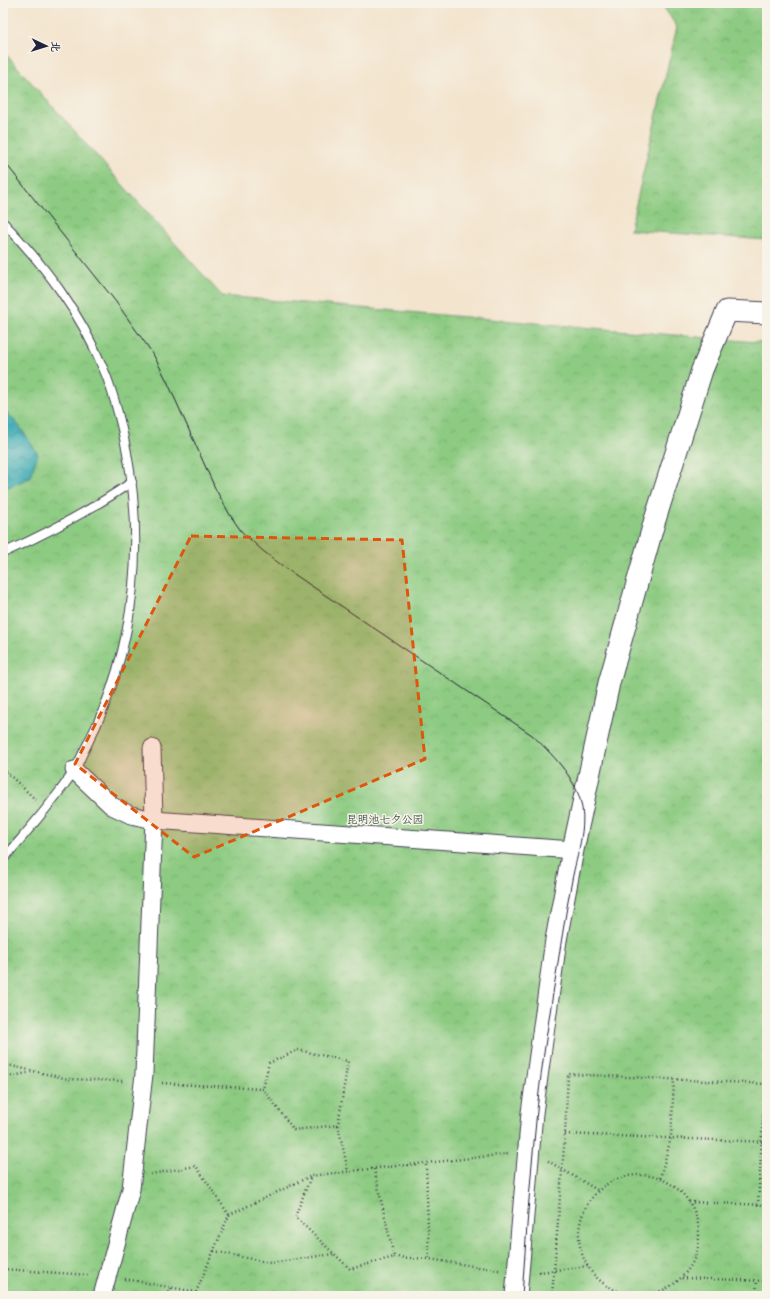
<svg xmlns="http://www.w3.org/2000/svg" width="770" height="1299" font-family="Sriracha,'LXGW WenKai TC',sans-serif">
	<defs>
		<pattern id="park-crowns" width="20" height="18" patternUnits="userSpaceOnUse"><rect width="20" height="18" fill="#8dcb82"/><path d="M2 6a3 3 0 1 1 6 0M12 15a3 3 0 1 1 6 0" fill="none" stroke="#79ae71"/></pattern>
		<pattern id="water-waves" width="16" height="10" patternUnits="userSpaceOnUse"><rect width="16" height="10" fill="#38aab3"/><path d="M0 5q4-4 8 0t8 0" fill="none" stroke="#2f8a93"/></pattern>
	</defs>
	<rect width="100%" height="100%" fill="#f7f3e8"/>
	<filter id="ink" filterUnits="userSpaceOnUse"><feTurbulence type="fractalNoise" baseFrequency=".025" numOctaves="2"/><feDisplacementMap in="SourceGraphic" scale="8" xChannelSelector="R" yChannelSelector="G"/><feConvolveMatrix kernelMatrix="1 2 1 2 8 2 1 2 1" color-interpolation-filters="sRGB"/></filter>
	<filter id="wash" filterUnits="userSpaceOnUse"><feTurbulence type="fractalNoise" baseFrequency=".012" numOctaves="4" result="noise"/><feDisplacementMap in="SourceGraphic" scale="16" xChannelSelector="R" yChannelSelector="G"/><feGaussianBlur stdDeviation="0.9" result="paint"/><feColorMatrix in="noise" values="0 0 0 0 0 0 0 0 0 0 0 0 0 0 0 0 0 1.4 0 .05"/><feComposite in="paint" operator="in"/></filter>
	<g filter="url(#wash)">
		<rect width="100%" height="100%" fill="#f3e4cd"/>
		<g fill="url(#park-crowns)" stroke="#58765e">
			<polygon points="661,3 767,3 767,240 630,230 677,27"/>
			<polygon points="3,51 222,296 767,343 767,1296 3,1296"/>
		</g>
		<polygon fill="url(#water-waves)" stroke="#2d6677" points="3,408 20,427 38,454 30,478 3,489"/>
	</g>
	<g filter="url(#ink)">
		<g fill="none" stroke-linecap="round" stroke-linejoin="round">
			<g stroke="#413f51" stroke-width="10">
				<g id="service">
					<path d="M3,222C45,266 80,312 103,368C112,388 117,408 122,429C147,535 137,648 87,745C82,754 79,763 74,771C53,803 27,831 3,860"/>
					<path d="M3,553C48,533 91,510 132,482"/>
				</g>
			</g>
			<g stroke="#413f51" stroke-width="19">
				<g id="minor">
					<polyline points="74,770 112,806 131,815 154,820 573,850"/>
					<polyline points="102,1296 131,1189 144,1074 154,820 152,748"/>
				</g>
			</g>
			<g stroke="#413f51" stroke-width="23">
				<polyline id="tertiary" points="516,1296 532,1113 556,940 573,850 609,683 654,523 702,370 727,311 767,313"/>
			</g>
			<g stroke="#413f51" stroke-width="2.5" stroke-dasharray="1 3" stroke-linecap="butt">
				<polyline points="3,769 36,800"/>
				<polyline points="3,1064 68,1079 125,1081"/>
				<polyline points="3,1078 32,1072"/>
				<polyline points="162,1083 263,1089 294,1130 338,1125 348,1061 298,1050 269,1063 263,1089"/>
				<polyline points="338,1125 348,1171"/>
				<polyline points="565,1134 767,1142"/>
				<polyline points="548,1161 599,1191"/>
				<path d="M374,1169L394,1257L350,1269L295,1217L311,1176C349,1171 388,1167 426,1163"/>
				<circle cx="639" cy="1235" r="60"/>
				<polyline points="660,1178 671,1138 674,1080"/>
				<polyline points="689,1202 767,1205"/>
				<polyline points="758,1205 765,1084"/>
				<polyline points="229,1215 311,1176"/>
				<polyline points="214,1251 270,1263 334,1254"/>
				<polyline points="394,1257 429,1259"/>
				<polyline points="3,1269 88,1275"/>
				<polyline points="499,1270 429,1259 426,1163 508,1154"/>
				<polyline points="539,1272 588,1266"/>
				<polyline points="682,1278 767,1281"/>
				<polyline points="125,1279 196,1292 229,1215 196,1166 151,1174"/>
				<polyline points="167,1296 171,1288"/>
				<polyline points="552,1296 565,1134 568,1074 767,1084"/>
				<polyline points="756,1296 757,1280"/>
			</g>
			<use href="#service" stroke="#fff" stroke-width="8"/>
			<use href="#minor" stroke="#fff" stroke-width="17"/>
			<use href="#tertiary" stroke="#fff" stroke-width="21"/>
			<path stroke="#22223b" stroke-width="1" d="M3,160L116,302L153,354L167,381L215,488L230,515L241,531L263,551L288,570L532,735C551,753 575,777 581,803C587,828 577,854 572,880C565,915 560,951 554,987C547,1031 540,1077 536,1121C530,1180 526,1238 522,1296"/>
		</g>
	</g>
	<path fill="#de560e" fill-opacity="0.2" stroke="#de560e" stroke-width="3" stroke-dasharray="8 5" stroke-linejoin="round" d="M191,536L402,540L425,759L194,857L75,764Z"/>
	<g text-anchor="middle" dominant-baseline="central" stroke-width="3" stroke-linejoin="round" paint-order="stroke">
		<g font-size="11" fill="#425550" stroke="#f7f3e8">
			<text x="385" y="819">昆明池七夕公园</text>
		</g>
	</g>
	<rect width="770" height="1299" fill="none" stroke="#f7f3e8" stroke-width="16"/>
	<g transform="translate(46 46) rotate(94)" stroke="#f7f3e8" stroke-width="3" paint-order="stroke">
	<path d="M0-3L7 15L0 10L-7 15Z" fill="#22223b"/>
	<text y="-6" font-size="11" font-weight="bold" text-anchor="middle" fill="#22223b">北</text>
	</g>
</svg>
